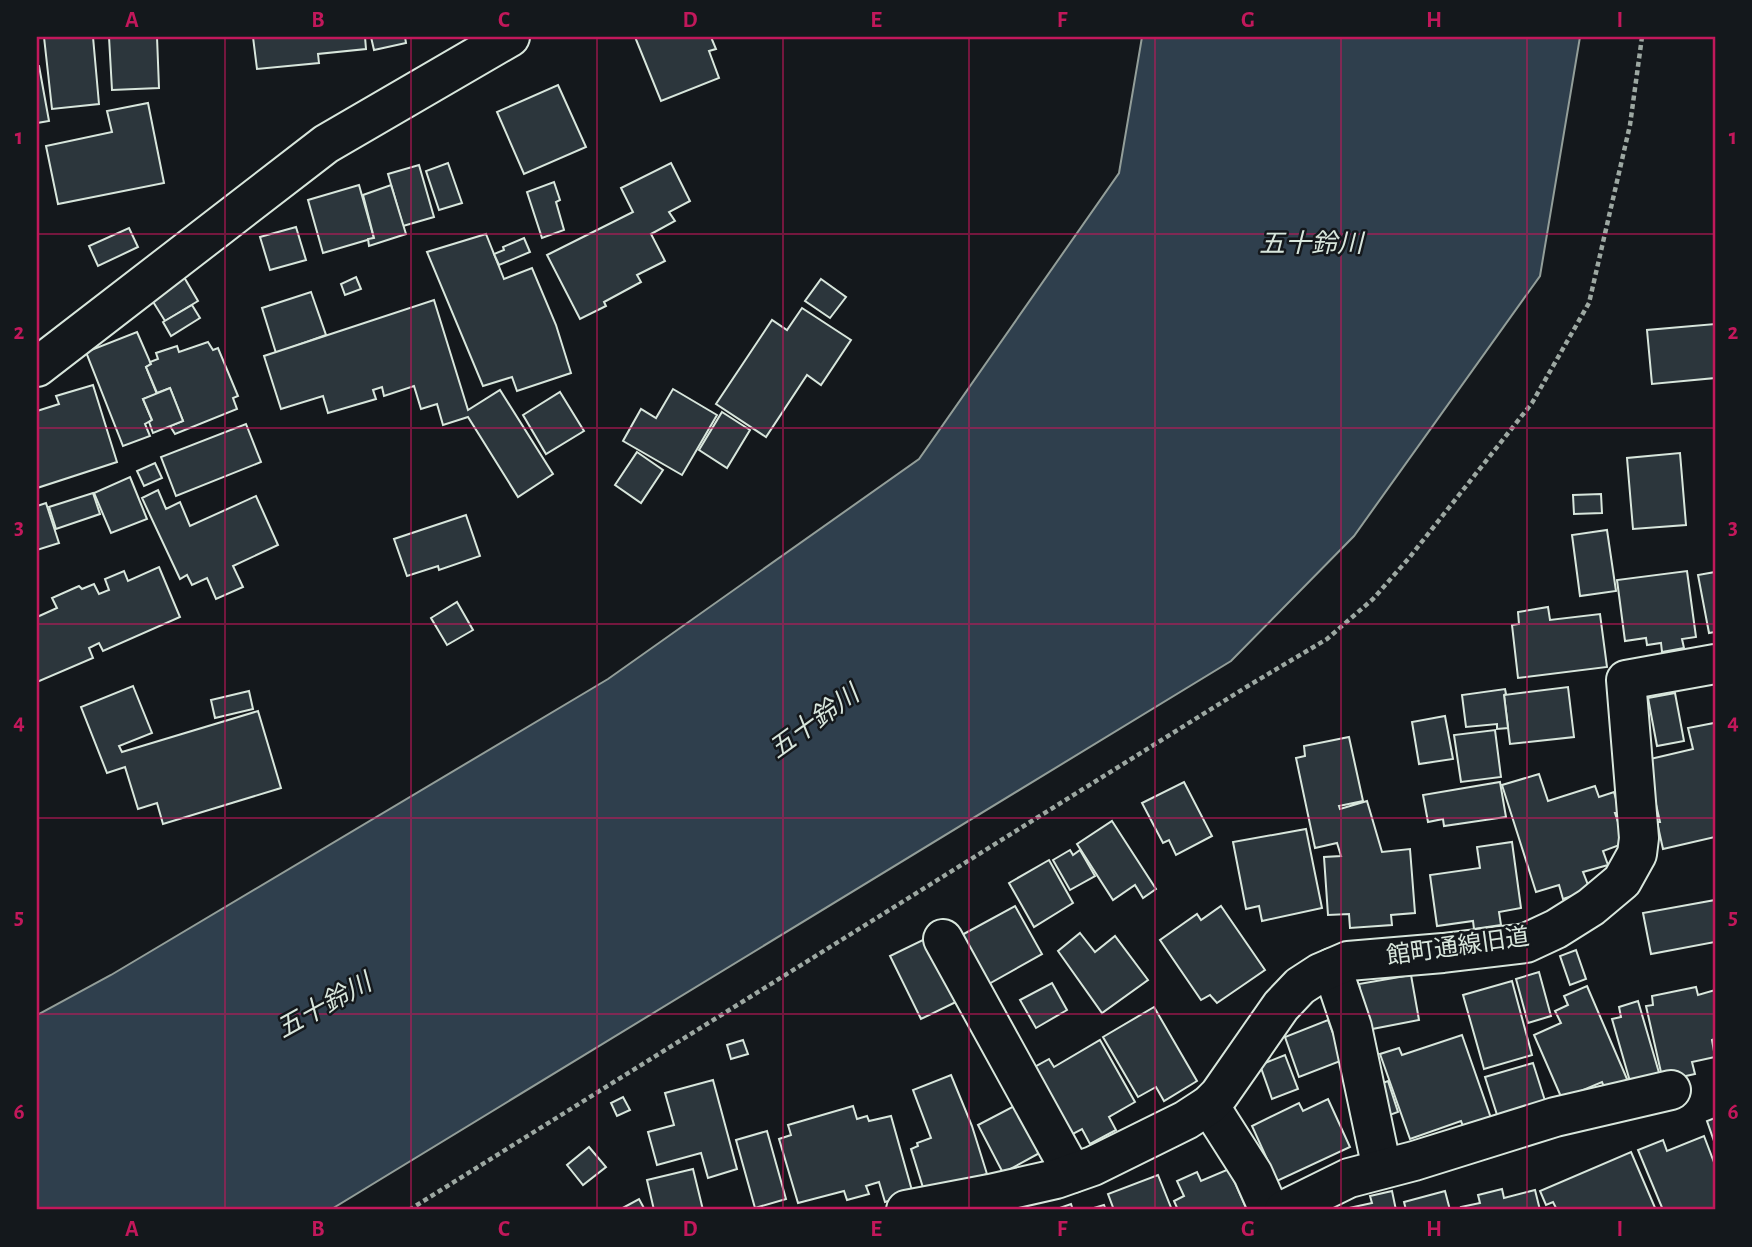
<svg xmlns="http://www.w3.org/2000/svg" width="1752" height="1247" font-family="'Alegreya Sans','Noto Sans JP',sans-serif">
	<rect width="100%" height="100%" fill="#14181c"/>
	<polygon fill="#2f3f4d" stroke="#939e99" stroke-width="2" points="1142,37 1580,37 1540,276 1354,536 1231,661 330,1210 37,1210 37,1015 111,975 608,679 919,459 1119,173"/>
	<g fill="#2c363c" stroke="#d8e6dc" stroke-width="2">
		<polygon points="44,37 93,37 99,104 52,109"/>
		<polygon points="109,37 157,37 159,88 112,90"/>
		<polygon points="253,37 365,37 366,49 318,54 319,63 257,69"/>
		<polygon points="371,37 405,37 406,43 374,50"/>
		<polygon points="635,37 711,37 716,49 709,51 719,78 661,101"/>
		<polygon points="37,66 39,66 49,121 37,123"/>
		<polygon points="558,85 586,147 524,174 497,112"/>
		<polygon points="148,103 164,183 58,204 46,146 112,132 107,111"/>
		<polygon points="448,163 462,203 439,210 426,171"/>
		<polygon points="671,163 690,201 669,212 675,221 651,234 665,261 637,275 641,282 604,302 606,306 580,319 547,255 633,212 621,188"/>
		<polygon points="419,165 434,217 403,226 388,174"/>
		<polygon points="554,182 560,200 556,202 564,230 542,238 527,192"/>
		<polygon points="359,185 374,238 323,253 308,200"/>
		<polygon points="391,185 406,234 369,246 368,239 374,238 363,195"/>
		<polygon points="296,227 306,260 270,270 260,237"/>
		<polygon points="129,228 138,247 98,266 89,246"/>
		<polygon points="486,234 504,279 532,268 556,325 571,373 517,391 512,377 483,386 427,252"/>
		<polygon points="524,238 530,252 499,265 494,254 504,250 503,247"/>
		<polygon points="181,272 198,301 165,321 147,292"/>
		<polygon points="356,277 361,289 345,295 341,284"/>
		<polygon points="821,279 846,297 830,318 805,301"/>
		<polygon points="311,292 326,335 276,353 262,308"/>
		<polygon points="434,300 468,410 500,390 553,474 518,497 468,417 443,425 437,404 421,409 414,386 384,396 382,387 373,390 376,399 328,413 323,396 281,409 264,356"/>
		<polygon points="192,305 200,318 171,336 163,322"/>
		<polygon points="802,308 851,340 821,385 807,375 766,437 716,404 772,320 787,330"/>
		<polygon points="1715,324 1715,378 1652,384 1647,330"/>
		<polygon points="137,332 151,364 146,367 157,394 143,399 152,420 145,424 150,436 123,446 86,352"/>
		<polygon points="208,342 213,350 218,348 238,396 233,398 237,409 175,434 170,426 183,421 170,388 157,393 146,367 151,364 150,362 158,359 156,353 177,346 179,352"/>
		<polygon points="93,385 117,462 37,488 37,411 59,404 56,396"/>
		<polygon points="170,388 183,421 153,433 149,422 152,420 143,399"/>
		<polygon points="673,389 717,415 682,475 623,441 641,409 656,418"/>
		<polygon points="560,392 584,431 546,454 523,415"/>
		<polygon points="722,412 750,430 727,468 699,450"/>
		<polygon points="246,424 261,462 176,496 161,457"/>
		<polygon points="637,452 663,470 641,503 615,485"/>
		<polygon points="1680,453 1686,525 1633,529 1627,458"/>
		<polygon points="155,463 162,478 144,486 137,471"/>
		<polygon points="130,477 147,519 111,533 94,493"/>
		<polygon points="158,490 166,509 180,502 190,526 256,496 278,545 233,566 243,587 216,599 207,578 192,585 187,575 180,579 142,498"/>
		<polygon points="93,493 100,514 56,529 49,507"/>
		<polygon points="1601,494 1602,513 1574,514 1573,495"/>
		<polygon points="46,503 59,543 37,550 37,506"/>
		<polygon points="466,515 480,556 439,570 438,566 407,576 394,539"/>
		<polygon points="1607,530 1616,591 1580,596 1572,535"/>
		<polygon points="159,567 180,617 103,651 99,643 89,648 93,658 37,682 37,617 57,608 52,598 79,586 82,589 94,584 99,594 109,590 105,579 124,571 128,581"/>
		<polygon points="1687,571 1696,637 1682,639 1684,648 1662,652 1661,643 1647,645 1646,638 1625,641 1617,580"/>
		<polygon points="1715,572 1715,632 1709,633 1698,575"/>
		<polygon points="457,602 473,630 447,645 431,618"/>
		<polygon points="1548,607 1550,620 1600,614 1607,667 1518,678 1512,625 1519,624 1518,612"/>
		<polygon points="133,686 152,733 119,746 122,752 258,711 281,788 163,824 157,803 138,809 125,767 107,773 81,707"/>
		<polygon points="1568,687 1574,737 1510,744 1504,695"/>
		<polygon points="1505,689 1506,694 1504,695 1508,728 1497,729 1497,724 1466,727 1462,695"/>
		<polygon points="249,691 253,709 215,718 211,700"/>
		<polygon points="1675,693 1684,741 1657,746 1648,698"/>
		<polygon points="1445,716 1453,759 1419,764 1412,722"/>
		<polygon points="1714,723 1715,728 1715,837 1663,849 1657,822 1660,822 1646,760 1693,749 1688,728"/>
		<polygon points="1495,730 1501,777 1461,782 1454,735"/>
		<polygon points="1349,737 1363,801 1339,806 1340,809 1367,801 1382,852 1410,849 1415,913 1391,915 1392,925 1350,928 1349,914 1328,915 1324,857 1341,856 1337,843 1315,848 1296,758 1305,756 1304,746"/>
		<polygon points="1539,774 1548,801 1595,786 1599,797 1614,792 1620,813 1615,813 1625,843 1603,851 1608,865 1583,872 1590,890 1563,899 1559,885 1536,892 1502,785"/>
		<polygon points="1184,782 1212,836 1176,855 1169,840 1163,843 1142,803"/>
		<polygon points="1500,782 1506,817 1444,826 1443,819 1428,822 1423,795"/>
		<polygon points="1112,821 1156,889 1143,898 1135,885 1113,900 1077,844"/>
		<polygon points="1306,829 1322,908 1262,921 1259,906 1246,909 1233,842"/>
		<polygon points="1512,842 1521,908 1499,912 1501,925 1474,929 1473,921 1437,926 1430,875 1480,868 1477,847"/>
		<polygon points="1070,850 1073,855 1080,850 1095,876 1070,890 1053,860"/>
		<polygon points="1049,860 1073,903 1034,927 1009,883"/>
		<polygon points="1715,900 1715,942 1651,954 1643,913"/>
		<polygon points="1015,906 1042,954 987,985 960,936"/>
		<polygon points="1221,906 1265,970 1217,1003 1210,995 1201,1000 1160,940 1197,914 1201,920"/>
		<polygon points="1080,933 1095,952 1115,936 1148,980 1102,1013 1058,951"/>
		<polygon points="929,937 960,1000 921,1019 890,956"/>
		<polygon points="1576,950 1586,979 1570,985 1560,956"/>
		<polygon points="1539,972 1551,1016 1528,1023 1516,979"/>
		<polygon points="1411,975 1419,1020 1367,1030 1359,984"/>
		<polygon points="1512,981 1532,1055 1484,1069 1463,995"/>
		<polygon points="1052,983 1067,1010 1036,1028 1020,1000"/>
		<polygon points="1587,986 1630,1086 1607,1094 1602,1082 1562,1099 1534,1035 1561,1023 1555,1011 1568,1005 1564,996"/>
		<polygon points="1696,987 1698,995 1715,990 1715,1039 1712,1040 1715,1057 1692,1062 1695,1074 1663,1081 1646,1006 1653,1005 1652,996"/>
		<polygon points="1638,1001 1660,1076 1631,1085 1612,1019 1621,1017 1619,1007"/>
		<polygon points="1154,1007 1197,1081 1164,1101 1156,1087 1138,1097 1103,1037"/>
		<polygon points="1328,1020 1343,1060 1299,1077 1285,1037"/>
		<polygon points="1462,1035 1492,1121 1465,1131 1461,1121 1410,1139 1380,1054 1399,1048 1402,1055"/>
		<polygon points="743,1040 748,1054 731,1059 727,1045"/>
		<polygon points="1100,1040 1135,1102 1109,1117 1116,1130 1090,1144 1082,1129 1069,1136 1031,1069 1049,1059 1054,1067"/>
		<polygon points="1285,1055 1298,1089 1272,1099 1260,1065"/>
		<polygon points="1533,1063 1547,1107 1499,1121 1485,1077"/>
		<polygon points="951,1075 972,1126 987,1174 925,1194 911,1149 918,1146 917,1143 931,1138 913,1090"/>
		<polygon points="713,1080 737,1169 708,1178 701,1153 657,1165 648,1132 674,1125 665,1093"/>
		<polygon points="1388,1081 1398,1112 1387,1116 1377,1085"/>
		<polygon points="623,1097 630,1110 617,1116 611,1103"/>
		<polygon points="1328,1099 1350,1147 1277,1181 1252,1126 1299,1103 1303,1111"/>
		<polygon points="1020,1103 1045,1150 1003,1173 978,1125"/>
		<polygon points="853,1106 857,1119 867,1116 869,1121 891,1116 913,1194 885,1202 879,1182 866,1186 869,1194 847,1200 844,1191 798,1203 779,1139 791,1135 788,1125"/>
		<polygon points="1715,1118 1715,1144 1707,1121"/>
		<polygon points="767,1131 786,1199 755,1208 736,1140"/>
		<polygon points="1704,1136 1715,1165 1715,1209 1712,1210 1663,1210 1638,1150 1663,1140 1667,1151"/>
		<polygon points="589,1147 606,1167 583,1185 567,1165"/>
		<polygon points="1631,1152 1656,1210 1557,1210 1553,1202 1546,1205 1540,1191"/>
		<polygon points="693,1169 703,1210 654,1210 647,1180"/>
		<polygon points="1229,1169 1247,1210 1178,1210 1174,1201 1184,1196 1177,1181 1197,1172 1201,1181"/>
		<polygon points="1158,1175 1172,1210 1114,1210 1108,1194"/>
		<polygon points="1502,1189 1504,1198 1535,1190 1540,1210 1462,1210 1461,1207 1480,1203 1478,1195"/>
		<polygon points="1392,1191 1396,1210 1340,1210 1372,1203 1370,1196"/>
		<polygon points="1445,1191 1450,1210 1406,1210 1404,1202"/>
		<polygon points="639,1199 645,1210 619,1210"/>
		<polygon points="1071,1204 1073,1210 1054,1210"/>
		<polygon points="1104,1205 1106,1210 1087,1210"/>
	</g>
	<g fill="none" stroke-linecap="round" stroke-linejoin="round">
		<g stroke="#d8e6dc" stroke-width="42">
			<g id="minor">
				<polyline points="37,367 326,144 510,37"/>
				<polyline points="943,939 1072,1173"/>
				<polyline points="1332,968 1352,1027 1382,1169"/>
				<polyline points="1209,1105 1253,1174 1269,1210"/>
				<polyline points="906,1210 990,1194 1056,1179 1093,1166 1186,1120 1209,1105 1219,1095 1281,1006 1300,986 1320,973 1348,961 1443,953 1526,943 1556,929 1591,907 1622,881 1637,854 1639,838 1626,680 1715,664"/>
				<polyline points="1284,1210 1349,1178 1414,1161 1555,1117 1671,1090"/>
			</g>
		</g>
		<polyline stroke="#9da8a2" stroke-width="4.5" stroke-dasharray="5 3.5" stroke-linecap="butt" points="409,1210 1248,686 1327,639 1373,599 1409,558 1532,403 1589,303 1630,125 1642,37"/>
		<use href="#minor" stroke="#14181c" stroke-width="38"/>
	</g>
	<path fill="none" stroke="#c2185b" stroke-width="2" stroke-opacity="0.55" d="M225,37V1210M411,37V1210M597,37V1210M783,37V1210M969,37V1210M1155,37V1210M1341,37V1210M1527,37V1210M37,234H1715M37,428H1715M37,624H1715M37,818H1715M37,1014H1715"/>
	<g text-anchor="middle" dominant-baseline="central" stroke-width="5" stroke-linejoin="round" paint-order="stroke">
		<g font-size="24" fill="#d8e6dc" stroke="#14181c">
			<text transform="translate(1458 947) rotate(-8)">館町通線旧道</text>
		</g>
		<g font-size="26" font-style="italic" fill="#d8e6dc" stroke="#14181c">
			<text x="1311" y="244">五十鈴川</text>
			<text transform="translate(814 722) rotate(-36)">五十鈴川</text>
			<text transform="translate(324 1006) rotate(-29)">五十鈴川</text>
		</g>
	</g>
	<rect width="1752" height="1247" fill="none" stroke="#14181c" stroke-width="77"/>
	<rect x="38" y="38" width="1676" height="1170" fill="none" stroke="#c2185b" stroke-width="2.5"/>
	<g font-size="23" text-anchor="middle" font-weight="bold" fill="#c2185b">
		<text x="132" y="27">A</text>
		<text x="318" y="27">B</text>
		<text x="504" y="27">C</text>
		<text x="690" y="27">D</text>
		<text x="876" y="27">E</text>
		<text x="1062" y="27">F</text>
		<text x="1248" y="27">G</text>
		<text x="1434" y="27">H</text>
		<text x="1620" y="27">I</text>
		<text x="19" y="144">1</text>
		<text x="1733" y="144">1</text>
		<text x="19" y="339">2</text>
		<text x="1733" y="339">2</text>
		<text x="19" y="534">3</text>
		<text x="1733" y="534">3</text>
		<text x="19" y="729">4</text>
		<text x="1733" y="729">4</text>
		<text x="19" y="924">5</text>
		<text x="1733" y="924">5</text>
		<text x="19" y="1119">6</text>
		<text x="1733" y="1119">6</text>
		<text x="132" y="1236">A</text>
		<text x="318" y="1236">B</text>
		<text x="504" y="1236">C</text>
		<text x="690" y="1236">D</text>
		<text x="876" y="1236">E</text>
		<text x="1062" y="1236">F</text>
		<text x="1248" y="1236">G</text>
		<text x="1434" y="1236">H</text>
		<text x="1620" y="1236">I</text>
	</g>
</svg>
